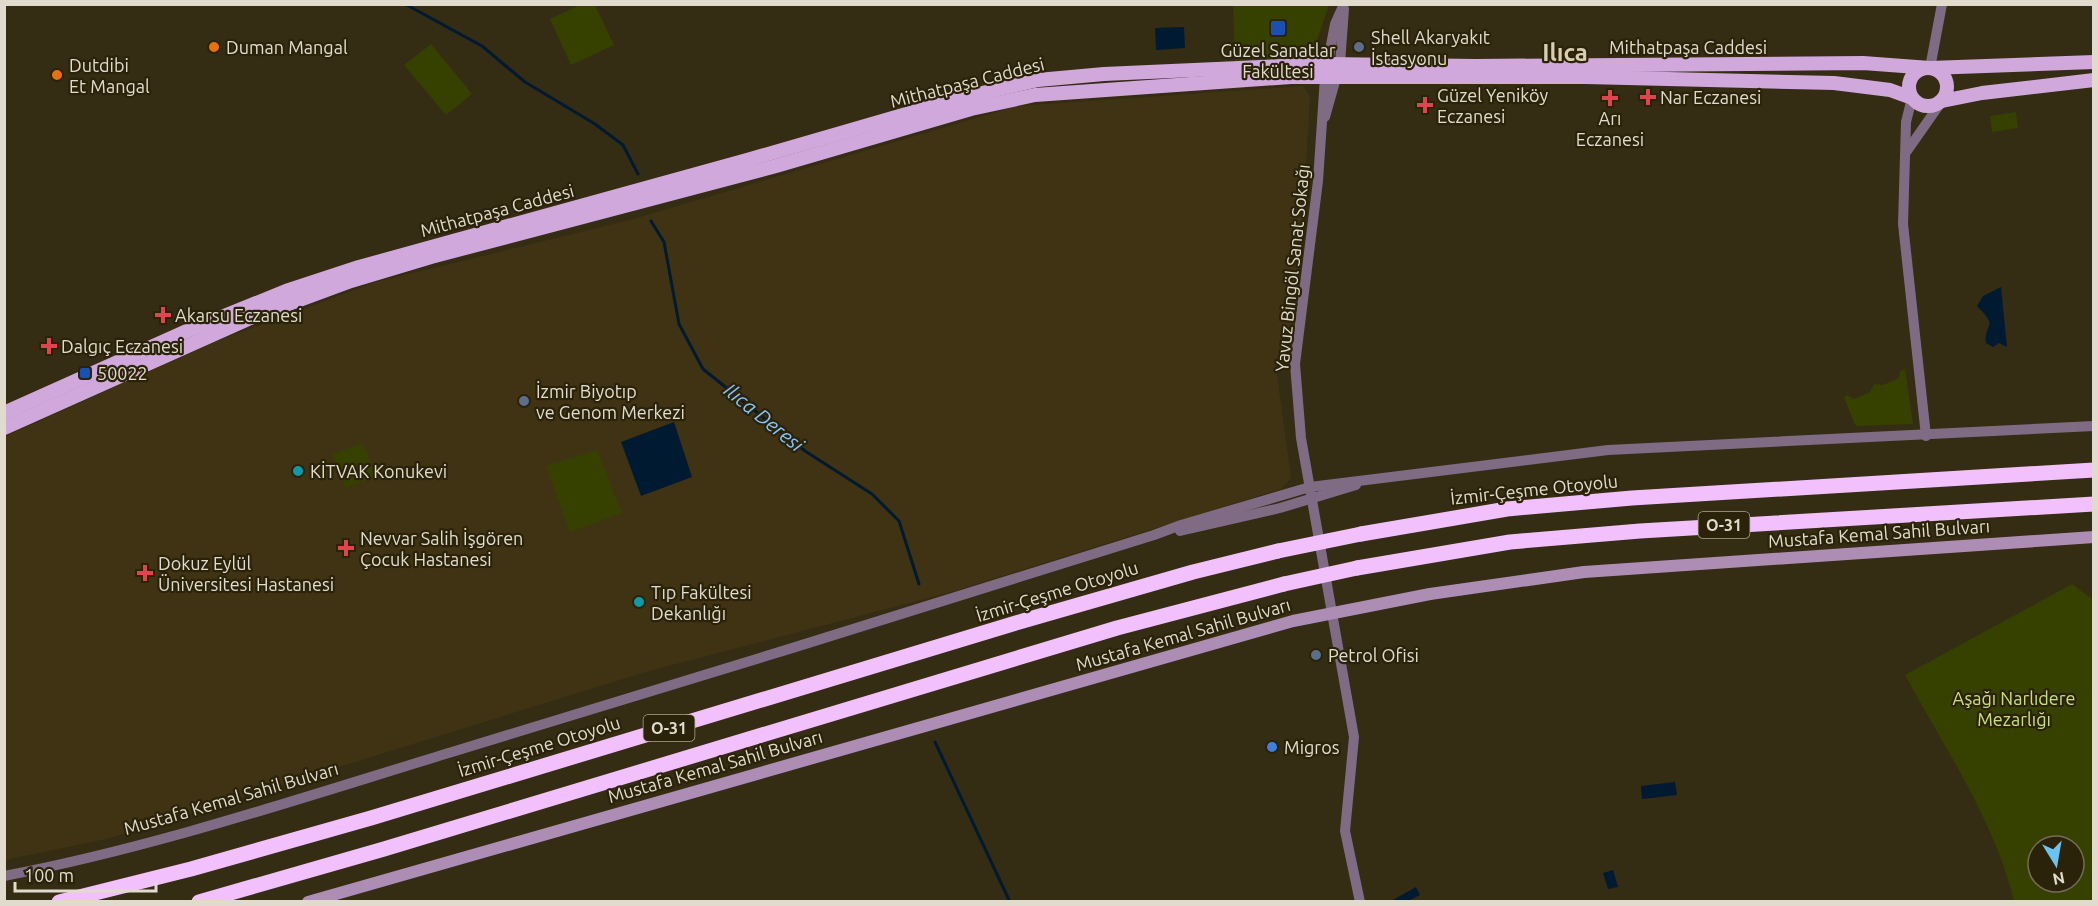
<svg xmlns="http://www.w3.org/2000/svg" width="2098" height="906" font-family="Ubuntu,sans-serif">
	<rect width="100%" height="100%" fill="#352c14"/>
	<polygon fill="#3f3313" points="1303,86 1310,97 1298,303 1276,367 1291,478 1281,489 951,592 649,671 106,839 5,860 4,437 217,341 376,282 630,220 1017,106"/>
	<g fill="#364100" fill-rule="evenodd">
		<polygon points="582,4 595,5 614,45 571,65 550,19"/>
		<polygon points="1233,5 1329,5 1314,49 1305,58 1235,61"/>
		<polygon points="431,44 472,94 446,115 404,65"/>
		<polygon points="2016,112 2018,128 1992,132 1990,116"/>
		<polygon points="1905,369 1913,424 1856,426 1844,398 1847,395 1854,399 1870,392 1874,384 1883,385 1899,378 1900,371"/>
		<polygon points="363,443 376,477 345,488 333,454"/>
		<polygon points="597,450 622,513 570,532 546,466"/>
		<path d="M2072,584L2093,600V901H2014C1995,821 1944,747 1905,675ZM2038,846H2074V882H2038Z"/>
	</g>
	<g fill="#001a31">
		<polygon points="1184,27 1185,48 1156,50 1155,28"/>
		<path d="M2001,287L2007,347L1999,343L1993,347L1986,343C1984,321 2000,329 1977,306L1983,296Z"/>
		<polygon points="674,422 692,477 641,496 621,442"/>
		<polygon points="1675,782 1677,795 1642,799 1641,786"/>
		<polygon points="1613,870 1618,887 1608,889 1603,873"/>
		<polygon points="1416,887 1420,895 1408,901 1391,901"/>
	</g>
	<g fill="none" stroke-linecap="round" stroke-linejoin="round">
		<g stroke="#001a31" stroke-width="3">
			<polyline points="405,4 482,46 525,82 595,124 623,145 638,174"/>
			<polyline points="651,221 664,242 679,324 703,369 805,451 872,494 899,521 919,584"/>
			<polyline points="935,742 1010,902"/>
		</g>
		<g stroke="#7f6b84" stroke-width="10">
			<polyline points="1344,4 1335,24 1325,77 1318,181 1295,364 1301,438 1354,737 1345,831 1360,902"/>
			<polyline points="1930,68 1942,4"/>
			<polyline points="1912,98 1906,122 1903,224 1926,436"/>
			<polyline points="1325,117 1340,64 1344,9"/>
			<polyline points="1907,151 1942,101"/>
			<polyline points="1180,531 1280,508 1356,485"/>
			<path d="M4,876C156,847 304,797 452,752C686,681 921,609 1154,535L1181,525L1310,487L1608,450L2094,426"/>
		</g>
		<polyline stroke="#ae8db5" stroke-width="12" points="308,902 1293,621 1430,594 1584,572 2094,537"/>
		<g stroke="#d1a8db" stroke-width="14">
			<circle cx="1928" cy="87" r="19"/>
			<polyline points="1942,101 1982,93 2094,80"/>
			<polyline points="4,413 187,331 286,291 359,267 747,160 965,97 1038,80 1104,74 1327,64 1476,66 1863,63 1930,68 2094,62"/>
			<polyline points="4,428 248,319 351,281 431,257 776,166 971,109 1035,95 1291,77 1586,77 1834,83 1890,90 1912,98"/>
		</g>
		<g stroke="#f2c0fd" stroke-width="15">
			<polyline points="1361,534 1507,509 1632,498 2094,470"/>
			<polyline points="1357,568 1510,542 1640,531 2094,504"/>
			<polyline points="59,902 191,869 371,818 1026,620 1193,572 1278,551"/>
			<polyline points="199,902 384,849 1117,628 1284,584"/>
		</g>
		<g stroke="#f2c0fd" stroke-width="15">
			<polyline points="1278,551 1361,534"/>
			<polyline points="1284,584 1357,568"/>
		</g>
	</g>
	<g fill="#1a4fb4" stroke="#2b220a" stroke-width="2">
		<rect x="1270" y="20" width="16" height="16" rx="3"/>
		<rect x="79" y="367" width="12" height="12" rx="3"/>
	</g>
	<g fill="#e8710a" stroke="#2b220a" stroke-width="2">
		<circle cx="214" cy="47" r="6"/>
		<circle cx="57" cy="75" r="6"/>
	</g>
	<g fill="#5c6f8a" stroke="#2b220a" stroke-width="2">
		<circle cx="1359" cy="47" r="6"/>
		<circle cx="524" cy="401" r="6"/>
		<circle cx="1316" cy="655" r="6"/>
	</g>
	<g fill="#e0444e" stroke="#2b220a" stroke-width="2">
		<path d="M1645 88h6v6h6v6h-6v6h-6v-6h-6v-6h6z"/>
		<path d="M1607 89h6v6h6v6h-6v6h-6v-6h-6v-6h6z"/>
		<path d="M1422 96h6v6h6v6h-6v6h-6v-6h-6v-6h6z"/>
		<path d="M160 306h6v6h6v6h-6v6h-6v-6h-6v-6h6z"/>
		<path d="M46 337h6v6h6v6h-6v6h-6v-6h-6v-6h6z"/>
		<path d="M343 539h6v6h6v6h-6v6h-6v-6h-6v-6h6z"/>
		<path d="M142 564h6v6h6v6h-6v6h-6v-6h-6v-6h6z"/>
	</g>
	<g fill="#0f9aa8" stroke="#2b220a" stroke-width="2">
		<circle cx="298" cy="471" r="6"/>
		<circle cx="639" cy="602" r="6"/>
	</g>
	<circle fill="#3f7fe0" stroke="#2b220a" stroke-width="2" cx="1272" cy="747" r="6"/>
	<g text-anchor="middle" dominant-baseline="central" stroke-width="4.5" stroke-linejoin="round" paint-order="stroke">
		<g fill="#2b220a" stroke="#aaa492" stroke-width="1.5">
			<rect x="1698.5" y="512" width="51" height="26" rx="4.5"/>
			<rect x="643.5" y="715" width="51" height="26" rx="4.5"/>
		</g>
		<g font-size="16" font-weight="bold" fill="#e0dbcc">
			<text x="1724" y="525">O-31</text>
			<text x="669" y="728">O-31</text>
		</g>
		<g font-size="18" fill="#e0dbcc" stroke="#2b220a" text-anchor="start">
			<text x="1371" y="37">Shell Akaryakıt<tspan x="1371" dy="21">İstasyonu</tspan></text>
			<text x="226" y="47">Duman Mangal</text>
			<text x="1278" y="50" text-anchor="middle">Güzel Sanatlar<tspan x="1278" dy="21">Fakültesi</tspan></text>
			<text x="69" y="65">Dutdibi<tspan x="69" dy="21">Et Mangal</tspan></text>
			<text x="1437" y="95">Güzel Yeniköy<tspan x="1437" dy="21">Eczanesi</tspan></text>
			<text x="1660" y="97">Nar Eczanesi</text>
			<text x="1610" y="118" text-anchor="middle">Arı<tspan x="1610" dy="21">Eczanesi</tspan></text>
			<text x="175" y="315">Akarsu Eczanesi</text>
			<text x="61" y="346">Dalgıç Eczanesi</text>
			<text x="97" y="373">50022</text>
			<text x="536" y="391">İzmir Biyotıp<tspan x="536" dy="21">ve Genom Merkezi</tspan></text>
			<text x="310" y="471">KİTVAK Konukevi</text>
			<text x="360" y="538">Nevvar Salih İşgören<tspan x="360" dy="21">Çocuk Hastanesi</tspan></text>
			<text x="158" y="563">Dokuz Eylül<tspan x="158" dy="21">Üniversitesi Hastanesi</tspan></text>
			<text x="651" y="592">Tıp Fakültesi<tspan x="651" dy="21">Dekanlığı</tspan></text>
			<text x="1328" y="655">Petrol Ofisi</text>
			<text x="1284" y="747">Migros</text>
		</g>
		<g font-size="18" fill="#e0dbcc" stroke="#2b220a">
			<text x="1688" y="47">Mithatpaşa Caddesi</text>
			<text transform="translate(967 82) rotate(-14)">Mithatpaşa Caddesi</text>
			<text transform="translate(497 210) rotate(-15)">Mithatpaşa Caddesi</text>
			<text transform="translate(1292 268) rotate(-84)">Yavuz Bingöl Sanat Sokağı</text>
			<text transform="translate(1534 489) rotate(-6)">İzmir-Çeşme Otoyolu</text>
			<text transform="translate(1879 533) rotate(-4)">Mustafa Kemal Sahil Bulvarı</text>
			<text transform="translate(1057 591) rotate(-17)">İzmir-Çeşme Otoyolu</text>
			<text transform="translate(1183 634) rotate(-16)">Mustafa Kemal Sahil Bulvarı</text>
			<text transform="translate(539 746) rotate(-17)">İzmir-Çeşme Otoyolu</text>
			<text transform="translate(715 766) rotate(-16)">Mustafa Kemal Sahil Bulvarı</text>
			<text transform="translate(231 798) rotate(-16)">Mustafa Kemal Sahil Bulvarı</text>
		</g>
		<g font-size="18" fill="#c8e07c" stroke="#2b220a">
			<text x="2014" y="698">Aşağı Narlıdere<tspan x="2014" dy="21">Mezarlığı</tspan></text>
		</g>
		<g font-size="20" font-style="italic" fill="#85c5fd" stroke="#2b220a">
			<text transform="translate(764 417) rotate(39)">Ilıca Deresi</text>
		</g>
		<g font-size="24" font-weight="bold" fill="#daceb1" stroke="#2b220a">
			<text x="1565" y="52">Ilıca</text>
		</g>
	</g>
	<rect width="2098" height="906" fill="none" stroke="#e0dbcc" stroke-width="12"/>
	<g transform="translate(2056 864) rotate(169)"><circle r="28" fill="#2b220a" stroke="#736c58" stroke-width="1.5"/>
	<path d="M0-4.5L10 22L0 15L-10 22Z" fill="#6cc3f2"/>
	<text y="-9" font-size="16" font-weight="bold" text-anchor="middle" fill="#e0dbcc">N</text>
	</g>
	<path d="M15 882v9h141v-9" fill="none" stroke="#e0dbcc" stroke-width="3"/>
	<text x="24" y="882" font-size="18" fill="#e0dbcc" stroke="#2b220a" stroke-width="4.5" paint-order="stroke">100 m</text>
</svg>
